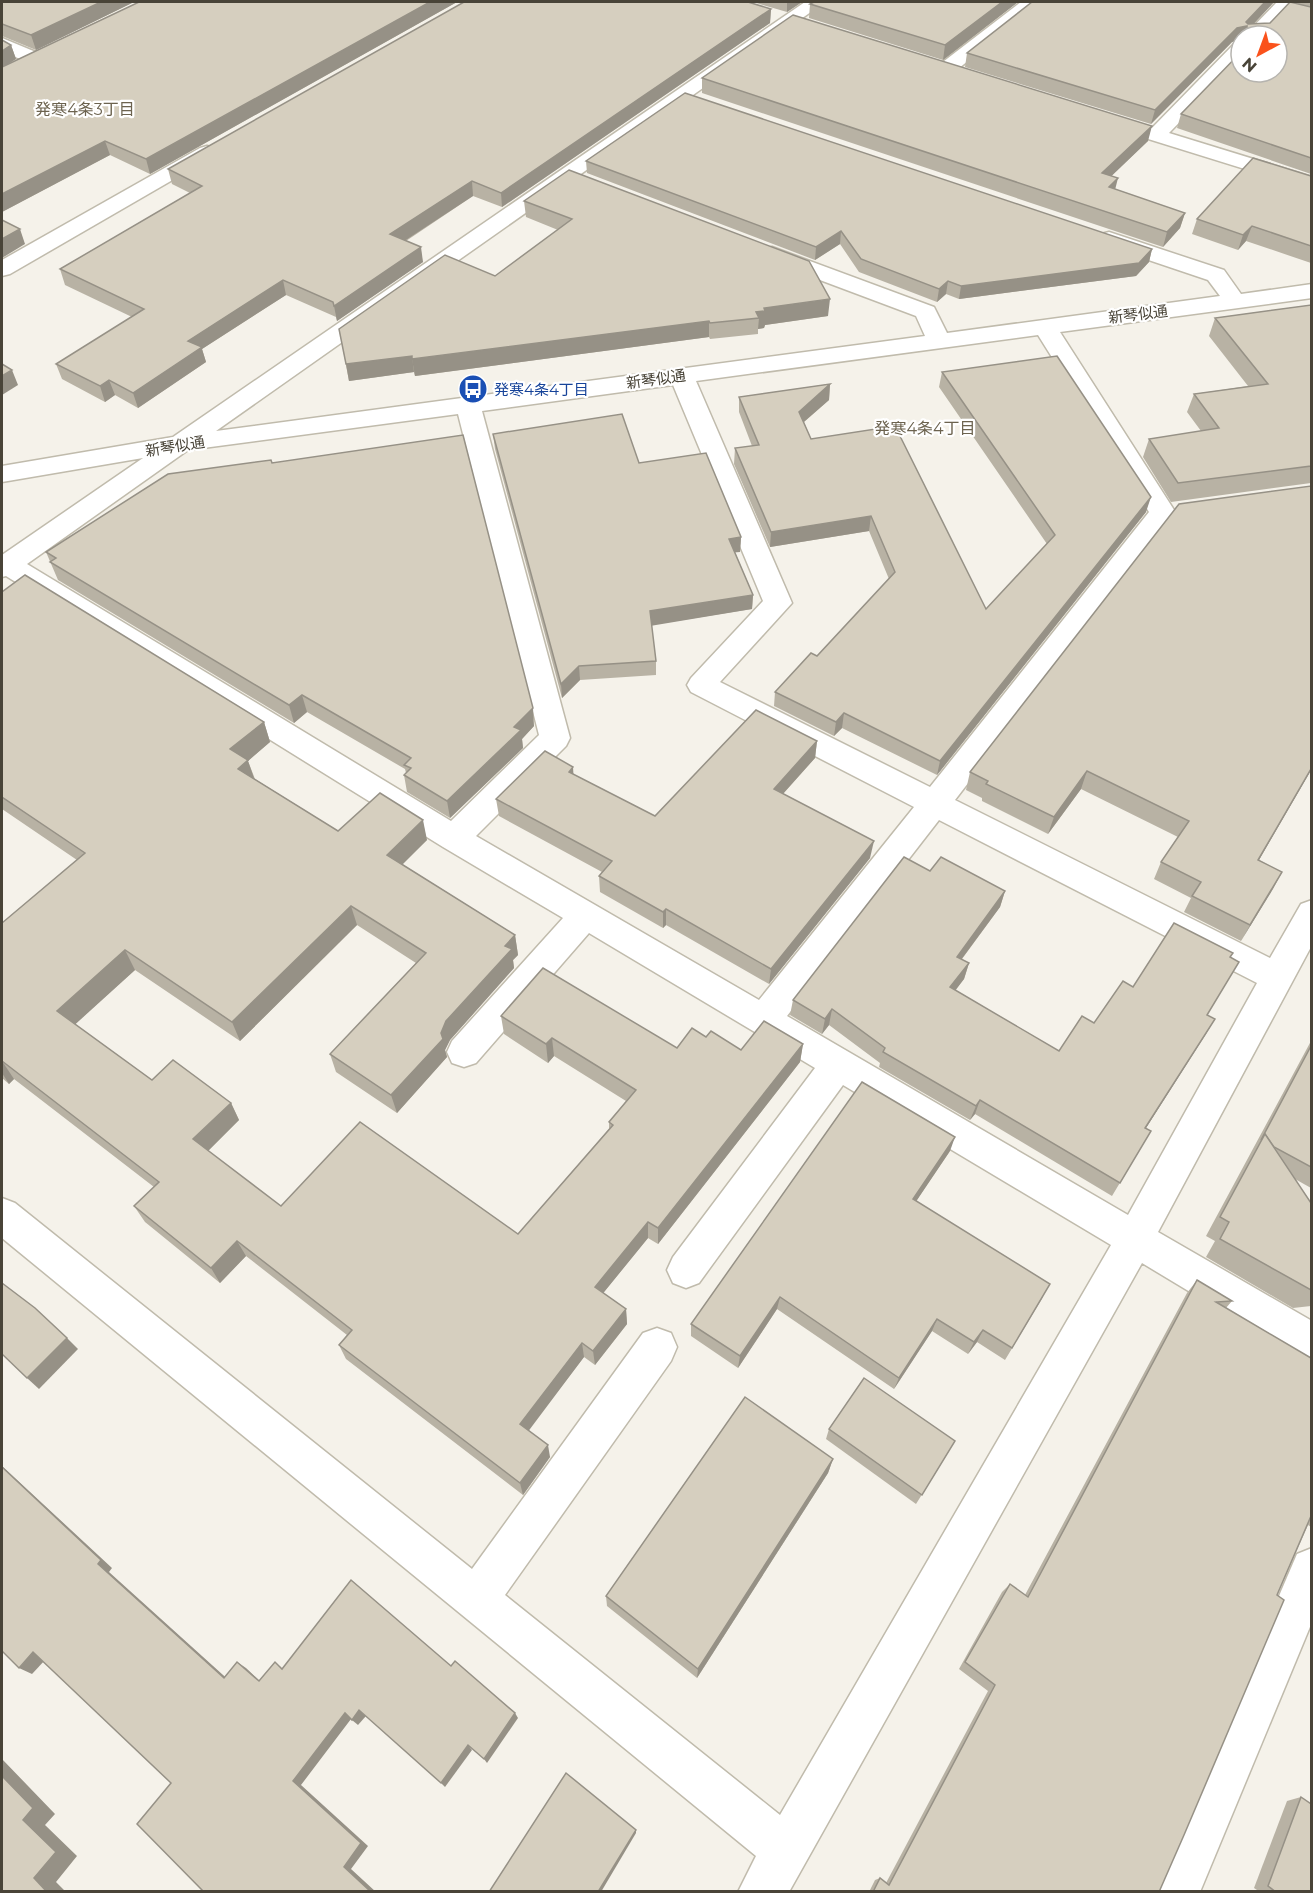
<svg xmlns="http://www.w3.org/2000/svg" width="1313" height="1893" font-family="Montserrat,'Noto Sans JP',sans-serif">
	<rect width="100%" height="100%" fill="#f5f2ea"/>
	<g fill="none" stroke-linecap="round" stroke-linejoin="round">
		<g stroke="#c0bbac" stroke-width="3">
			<g id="minor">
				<path d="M805,2H825L216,431L925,336L916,316L764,259L761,254L764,249L772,247L934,307L947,333L1220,296L1208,280L1101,244L1098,239L1101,234L1109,232L1224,270L1241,294L1312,284V298L1060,332L1176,513L955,800L1270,958L1301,904L1312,900V945L1158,1232L1312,1321V1362L1298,1357L1142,1263L789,1892H738L756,1856L2,1238V1198L15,1203L472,1569L643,1333L657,1328L671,1333L677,1347L671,1361L505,1595L780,1815L1111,1245L843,1085L699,1283L686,1288L673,1283L667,1270L673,1257L815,1068L589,933L476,1063L464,1067L452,1063L447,1052L452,1041L563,918L443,847L6,576L2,577V555L143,458L2,482V466L173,437ZM1038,335L1149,512L930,787L720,682L792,603L696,381ZM673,385L763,601L691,678L687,685L691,692L914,807L759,1000L476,836L566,746L570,738L482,411ZM458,414L539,735L451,821L27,564L188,450ZM939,820L1257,983L1128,1215L787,1016Z"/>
				<polygon points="1021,2 1041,2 953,73 939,73 936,69 939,65"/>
				<polygon points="1277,2 1296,2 1264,36 1244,36"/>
				<polygon points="2,38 43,55 46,59 43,63 29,63 2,51"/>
				<polygon points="1241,42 1241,59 1169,133 1312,177 1312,190 1100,124 1097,120 1100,116 1107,114 1152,128 1234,44"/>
				<polygon points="207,146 214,148 217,152 214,156 10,274 2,276 2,260 200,148"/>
				<polygon points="1312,1548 1312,1622 1200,1892 1152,1892 1297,1554"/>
			</g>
		</g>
		<use href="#minor" fill="#fff" fill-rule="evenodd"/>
	</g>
	<g fill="#b8b2a4">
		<polygon points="2,2 134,2 36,50 2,36"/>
		<polygon points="139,2 457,2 150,174 110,155 2,212 2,40 11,45 16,59 6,65"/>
		<polygon points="753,2 802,2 787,12"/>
		<polygon points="1018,2 943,60 809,18 810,4"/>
		<polygon points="1032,2 1274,2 1253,24 1270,23 1298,4 1297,2 1311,2 1311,174 1177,128 1181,114 1277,36 1241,36 1232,42 1151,124 965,67 967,53"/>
		<polygon points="771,9 770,23 502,207 473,196 406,241 423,262 337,321 336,317 286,295 202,349 206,362 138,408 115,395 105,402 62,379 56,364 132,317 65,285 60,269 190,193 172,184 168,169"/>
		<polygon points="702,78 1148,141 1111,176 1115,189 1185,213 1180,228 1163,247 702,93"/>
		<polygon points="586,161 1152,249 1149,262 1136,276 959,299 946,294 937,302 859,272 840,244 815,260 587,173"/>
		<polygon points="1311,176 1311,263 1246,241 1238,250 1192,234 1197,219"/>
		<polygon points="524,201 828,316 765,325 764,328 758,329 758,334 710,339 709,337 415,376 414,372 349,381 339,329 495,276 558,230 526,217"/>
		<polygon points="1311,305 1311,483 1171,502 1143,457 1149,439 1201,431 1187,412 1194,394 1248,386 1209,336 1215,318"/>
		<polygon points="942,372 1146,512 937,775 842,728 834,736 774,706 775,692 817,656 889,579 869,531 770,547 734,464 735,448 752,446 739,412 739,397 830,384 829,400 804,422 811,439 986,609 1047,544 939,387"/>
		<polygon points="493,434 639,463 741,537 740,552 735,552 753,595 752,609 651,625 656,661 656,675 580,680 562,698 495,449"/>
		<polygon points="272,463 534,726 522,739 523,748 450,818 407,792 404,775 406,773 405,769 307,712 294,723 58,580 46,552"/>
		<polygon points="2,592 264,722 270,742 248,761 255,779 338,831 427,840 402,864 515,935 518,955 513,960 514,968 450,1040 445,1050 447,1057 397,1113 336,1072 330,1054 416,963 357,925 240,1041 135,970 75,1024 152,1080 231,1103 239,1120 208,1151 281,1206 518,1234 609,1129 609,1122 626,1101 554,1056 548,1063 504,1034 501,1016 677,1048 706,1037 741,1050 803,1044 800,1062 658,1244 648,1238 603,1293 626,1309 627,1324 595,1365 584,1357 528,1430 550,1457 523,1495 346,1359 339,1345 347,1335 246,1256 220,1283 145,1222 134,1206 154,1187 14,1079 9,1084 2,1078 2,923 77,860 2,809"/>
		<polygon points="817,741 815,758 783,794 870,858 769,984 666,925 663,928 600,892 599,876 602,872 499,816 496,799 573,774 655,816"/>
		<polygon points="1311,770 1259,860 1282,872 1241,941 1184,912 1191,898 1154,879 1161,862 1178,837 1081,789 1048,834 982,801 982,798 966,790 970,772"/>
		<polygon points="930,871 1005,891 1000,907 962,959 969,963 964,979 955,990 1059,1051 1094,1023 1133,987 1230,957 1207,1015 1215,1019 1146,1128 1151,1131 1112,1196 975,1114 970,1120 879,1067 880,1063 829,1025 822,1034 790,1015 793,1000"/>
		<polygon points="1311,1041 1311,1188 1295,1179 1311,1203 1311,1306 1293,1308 1206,1257 1215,1241 1206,1236"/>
		<polygon points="950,1151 916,1201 1043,1297 1005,1360 977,1342 968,1354 932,1331 894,1389 777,1309 738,1368 691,1336 691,1324"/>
		<polygon points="1197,1280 1232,1301 1226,1308 1311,1358 1311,1527 1308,1525 1277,1595 1159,1892 869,1892 875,1880 880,1878 886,1883 988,1691 959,1669 1002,1592 1010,1584 1025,1595 1187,1293"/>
		<polygon points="829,1429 949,1451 916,1504 826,1439"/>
		<polygon points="833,1459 828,1473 697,1678 607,1606 606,1596"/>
		<polygon points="1301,1797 1311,1892 1260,1892 1254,1888 1287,1801"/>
	</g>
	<g fill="#969186">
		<polygon points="101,2 134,2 36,50 31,35"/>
		<polygon points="430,2 457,2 150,174 146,159"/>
		<polygon points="787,2 802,2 787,12"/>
		<polygon points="1002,2 1018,2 943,60 945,45"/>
		<polygon points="1265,2 1274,2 1247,31 1247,26 1244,36 1241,36 1241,40 1232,42 1151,124 1155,110 1237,28 1246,22"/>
		<polygon points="771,9 770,23 502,207 501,193"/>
		<polygon points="11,45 16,59 2,68 2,51"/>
		<polygon points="1152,126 1148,141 1098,189 1102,173"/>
		<polygon points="105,141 110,155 2,212 2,194"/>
		<polygon points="1118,178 1114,194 1109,187"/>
		<polygon points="472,181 473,196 392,249 390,234"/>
		<polygon points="1185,213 1180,228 1163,247 1167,232"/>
		<polygon points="1252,226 1246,241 1238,250 1243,235"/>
		<polygon points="20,229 25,244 2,258 2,239"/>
		<polygon points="841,231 840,244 815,260 816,247"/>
		<polygon points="421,247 423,262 337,321 334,306"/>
		<polygon points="1152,249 1149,262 1136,276 959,299 961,286"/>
		<polygon points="283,280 286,295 202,349 206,362 138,408 133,393 188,341"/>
		<polygon points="948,281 946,294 937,302 939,289"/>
		<polygon points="830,299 828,316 765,325 764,328 758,329 759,318 756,312 764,308"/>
		<polygon points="709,321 709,337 415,376 412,359"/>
		<polygon points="412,356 414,372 349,381 346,364"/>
		<polygon points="12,370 18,385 2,395 2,376"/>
		<polygon points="109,380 115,395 105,402 100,386"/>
		<polygon points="830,384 829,400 798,427 799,412"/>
		<polygon points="1151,497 1146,512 937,775 940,761"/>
		<polygon points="871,516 869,531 770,547 771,532"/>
		<polygon points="741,537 740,552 728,553 729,539"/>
		<polygon points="753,595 752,609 650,626 650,611"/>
		<polygon points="579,666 580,680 562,698 561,684"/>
		<polygon points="302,695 307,712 294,723 289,705"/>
		<polygon points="533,708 534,726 522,739 523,748 450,818 447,801 514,727"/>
		<polygon points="844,713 842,728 834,736 836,722"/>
		<polygon points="264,722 270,742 248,761 255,781 245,789 230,749"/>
		<polygon points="817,741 815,758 772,806 774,789"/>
		<polygon points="573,767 574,784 569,772"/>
		<polygon points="1311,769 1311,770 1249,877 1258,860"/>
		<polygon points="1087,771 1081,789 1048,834 1054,817"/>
		<polygon points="423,820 427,840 392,875 387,855"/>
		<polygon points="874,841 870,858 769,984 771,969"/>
		<polygon points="1282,872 1273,889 1241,941 1250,925"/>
		<polygon points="1005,891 1000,907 952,972 957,957"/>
		<polygon points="351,906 357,925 240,1041 232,1022"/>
		<polygon points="666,909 666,925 663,928 663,912"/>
		<polygon points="515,935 518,955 513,960 514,968 450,1040 445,1050 447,1057 397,1113 391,1095 441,1033 446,1021 505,946"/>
		<polygon points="125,950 135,970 69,1030 57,1011"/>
		<polygon points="969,963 964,979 946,1003 950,987"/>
		<polygon points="832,1009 829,1025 822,1034 825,1019"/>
		<polygon points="1215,1019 1206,1034 1137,1142 1145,1128"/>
		<polygon points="552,1038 554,1056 548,1063 546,1044"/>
		<polygon points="803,1044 800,1062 658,1244 658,1228"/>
		<polygon points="2,1061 14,1079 9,1084 2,1073"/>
		<polygon points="980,1100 975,1114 970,1120 976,1106"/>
		<polygon points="231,1103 239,1120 203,1156 193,1139"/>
		<polygon points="955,1137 950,1151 909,1212 913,1199"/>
		<polygon points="648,1222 648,1238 596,1302 595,1287"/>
		<polygon points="237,1241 246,1256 220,1283 211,1268"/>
		<polygon points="780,1297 777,1309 738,1368 740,1356"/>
		<polygon points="626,1309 627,1324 595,1365 593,1351"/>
		<polygon points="937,1319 932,1331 894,1389 899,1378"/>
		<polygon points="983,1330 977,1342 968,1354 974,1342"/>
		<polygon points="67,1338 78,1349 39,1389 27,1378"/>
		<polygon points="582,1343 584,1357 524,1437 520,1424"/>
		<polygon points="548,1445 550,1457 523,1495 520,1483"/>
		<polygon points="833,1459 828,1473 697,1678 698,1669"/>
		<polygon points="2,1466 112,1568 109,1572 233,1684 224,1678 98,1564 2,1467"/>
		<polygon points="33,1652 46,1659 32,1674 19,1668"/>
		<polygon points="237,1662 246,1668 267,1688 259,1681"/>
		<polygon points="359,1710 366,1716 358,1725 352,1720"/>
		<polygon points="345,1713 351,1719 301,1785 368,1846 351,1869 376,1892 371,1892 344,1867 293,1781"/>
		<polygon points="515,1713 518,1718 487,1763 484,1759"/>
		<polygon points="468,1745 472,1750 445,1787 441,1783"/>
		<polygon points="2,1759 55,1814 45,1825 77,1856 56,1882 66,1892 47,1892 34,1878 23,1820 2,1776"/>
		<polygon points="636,1830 636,1833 601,1892 598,1892"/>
	</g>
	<g fill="#d6cfbf" stroke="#969186" stroke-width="1.5">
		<polygon points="2,2 101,2 31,35 2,24"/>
		<polygon points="139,2 430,2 146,159 105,141 2,194 2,67"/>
		<polygon points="464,2 748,2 771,9 501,193 472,181 390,234 421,247 334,306 333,302 283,280 188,341 202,347 133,393 109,380 100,386 56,364 144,309 60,269 202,186 168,169"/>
		<polygon points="814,2 1002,2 945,45 810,4"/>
		<polygon points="1032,2 1265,2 1246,22 1248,24 1270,23 1290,2 1311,7 1311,158 1181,114 1241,52 1241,72 1277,72 1277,36 1247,36 1247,26 1237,28 1155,110 967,53"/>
		<polygon points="793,15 1152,126 1102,173 1118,178 1109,187 1185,213 1167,232 702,78"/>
		<polygon points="2,40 11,45 2,51"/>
		<polygon points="685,93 1152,249 1139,263 961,286 948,281 939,289 861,259 841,231 816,247 586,161"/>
		<polygon points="1253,158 1311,176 1311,246 1252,226 1243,235 1197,219"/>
		<polygon points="569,170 809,261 830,299 764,308 765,311 756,312 759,318 710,323 709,321 412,359 412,356 346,364 339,329 445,255 495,276 572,219 524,201"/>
		<polygon points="2,220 20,229 2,239"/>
		<polygon points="1311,305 1311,466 1178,483 1149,439 1219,428 1194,394 1268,384 1215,318"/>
		<polygon points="1057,356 1151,497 940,761 844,713 836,722 775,692 811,653 817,656 895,572 871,516 771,532 735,448 759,445 739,397 830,384 799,412 811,439 895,426 986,609 1055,535 942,372"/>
		<polygon points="2,364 12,370 2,376"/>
		<polygon points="622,414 639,463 706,453 741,537 729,539 753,595 650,611 656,661 579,666 561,684 493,434"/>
		<polygon points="463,435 533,708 514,727 521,730 447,801 404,775 411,768 404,765 411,758 302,695 289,705 50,562 56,558 46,552 168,474 271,460 272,463"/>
		<polygon points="1311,486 1311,769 1258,860 1282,872 1250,925 1192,896 1201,882 1161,862 1189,821 1087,771 1054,817 986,784 988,781 970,772 1179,504"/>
		<polygon points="25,575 264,722 230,749 248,760 238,769 338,831 380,793 423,820 387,855 515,935 505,946 512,949 446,1021 441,1033 443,1039 391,1095 330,1054 426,953 351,906 232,1022 125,950 57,1011 152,1080 173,1060 231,1103 193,1139 281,1206 360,1122 518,1234 613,1125 609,1122 636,1090 552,1038 546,1044 501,1016 543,968 677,1048 692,1028 706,1037 711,1031 741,1050 764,1021 803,1044 658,1228 648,1222 595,1287 626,1309 593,1351 582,1343 520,1424 548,1445 520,1483 339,1345 352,1330 237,1241 211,1268 134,1206 159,1182 2,1061 2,923 85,853 2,797 2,592"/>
		<polygon points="756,710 817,741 774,789 874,841 771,969 666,909 663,912 599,876 612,861 496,799 545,751 573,767 569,772 655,816"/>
		<polygon points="904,857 930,871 941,857 1005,891 957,957 969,963 950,987 1059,1051 1082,1016 1094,1023 1123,981 1133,987 1174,923 1233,953 1230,957 1239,962 1207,1015 1215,1019 1145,1128 1151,1131 1120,1183 980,1100 976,1106 883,1052 885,1048 832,1009 825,1019 793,1000"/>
		<polygon points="1311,1046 1311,1167 1274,1147 1265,1134 1261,1140"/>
		<polygon points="862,1082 955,1137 913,1199 1050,1284 1012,1348 983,1330 974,1342 937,1319 899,1378 780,1297 740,1356 691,1324"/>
		<polygon points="1265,1134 1311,1203 1311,1290 1220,1239 1229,1222 1220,1217"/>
		<polygon points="1197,1280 1232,1301 1216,1302 1311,1358 1311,1516 1277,1595 1284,1600 1184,1835 1159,1892 873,1892 880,1878 889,1885 995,1685 965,1662 1010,1584 1028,1597"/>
		<polygon points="2,1283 35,1308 67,1338 27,1378 2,1354"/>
		<polygon points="864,1378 955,1441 922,1495 829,1429"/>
		<polygon points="745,1397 833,1459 698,1669 606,1596"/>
		<polygon points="2,1467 101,1560 98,1564 224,1678 237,1662 259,1681 275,1662 282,1669 351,1580 451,1666 455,1661 515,1713 484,1759 468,1745 441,1783 359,1710 352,1720 345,1713 293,1781 361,1843 344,1867 371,1892 204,1892 137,1824 171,1783 33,1652 19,1668 2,1651"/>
		<polygon points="566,1773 636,1830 598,1892 489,1892"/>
		<polygon points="2,1776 33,1808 23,1820 56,1852 34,1878 47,1892 2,1892"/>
		<polygon points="1301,1797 1311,1804 1311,1892 1276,1892 1268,1886"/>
	</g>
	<defs>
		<g id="bus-disc" transform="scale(1.5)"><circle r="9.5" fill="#1a4fb4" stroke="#fff"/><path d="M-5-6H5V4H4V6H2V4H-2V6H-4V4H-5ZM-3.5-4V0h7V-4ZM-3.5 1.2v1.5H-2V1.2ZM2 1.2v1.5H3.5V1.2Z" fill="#fff"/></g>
	</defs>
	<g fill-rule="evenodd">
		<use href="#bus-disc" x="473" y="389"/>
	</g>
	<g text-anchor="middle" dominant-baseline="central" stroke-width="4.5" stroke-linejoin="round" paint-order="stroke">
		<g font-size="15" fill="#494438" stroke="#fff">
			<text transform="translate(1138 314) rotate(-7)">新琴似通</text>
			<text transform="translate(656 379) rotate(-8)">新琴似通</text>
			<text transform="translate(175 446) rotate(-9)">新琴似通</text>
		</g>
		<g font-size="15" fill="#164399" stroke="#fff" text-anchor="start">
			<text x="494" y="389">発寒4条4丁目</text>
		</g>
		<g font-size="16" fill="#6c634f" stroke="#fff">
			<text x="85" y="109">発寒4条3丁目</text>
			<text x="925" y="428">発寒4条4丁目</text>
		</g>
	</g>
	<rect width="1313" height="1893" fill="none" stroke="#494438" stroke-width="6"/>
	<g transform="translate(1259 54) rotate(221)"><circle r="28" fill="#ffffff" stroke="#b6b4af" stroke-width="1.5"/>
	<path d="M0-4.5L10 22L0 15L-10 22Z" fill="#fa521c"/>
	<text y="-9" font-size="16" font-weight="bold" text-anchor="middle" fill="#494438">N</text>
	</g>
</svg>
